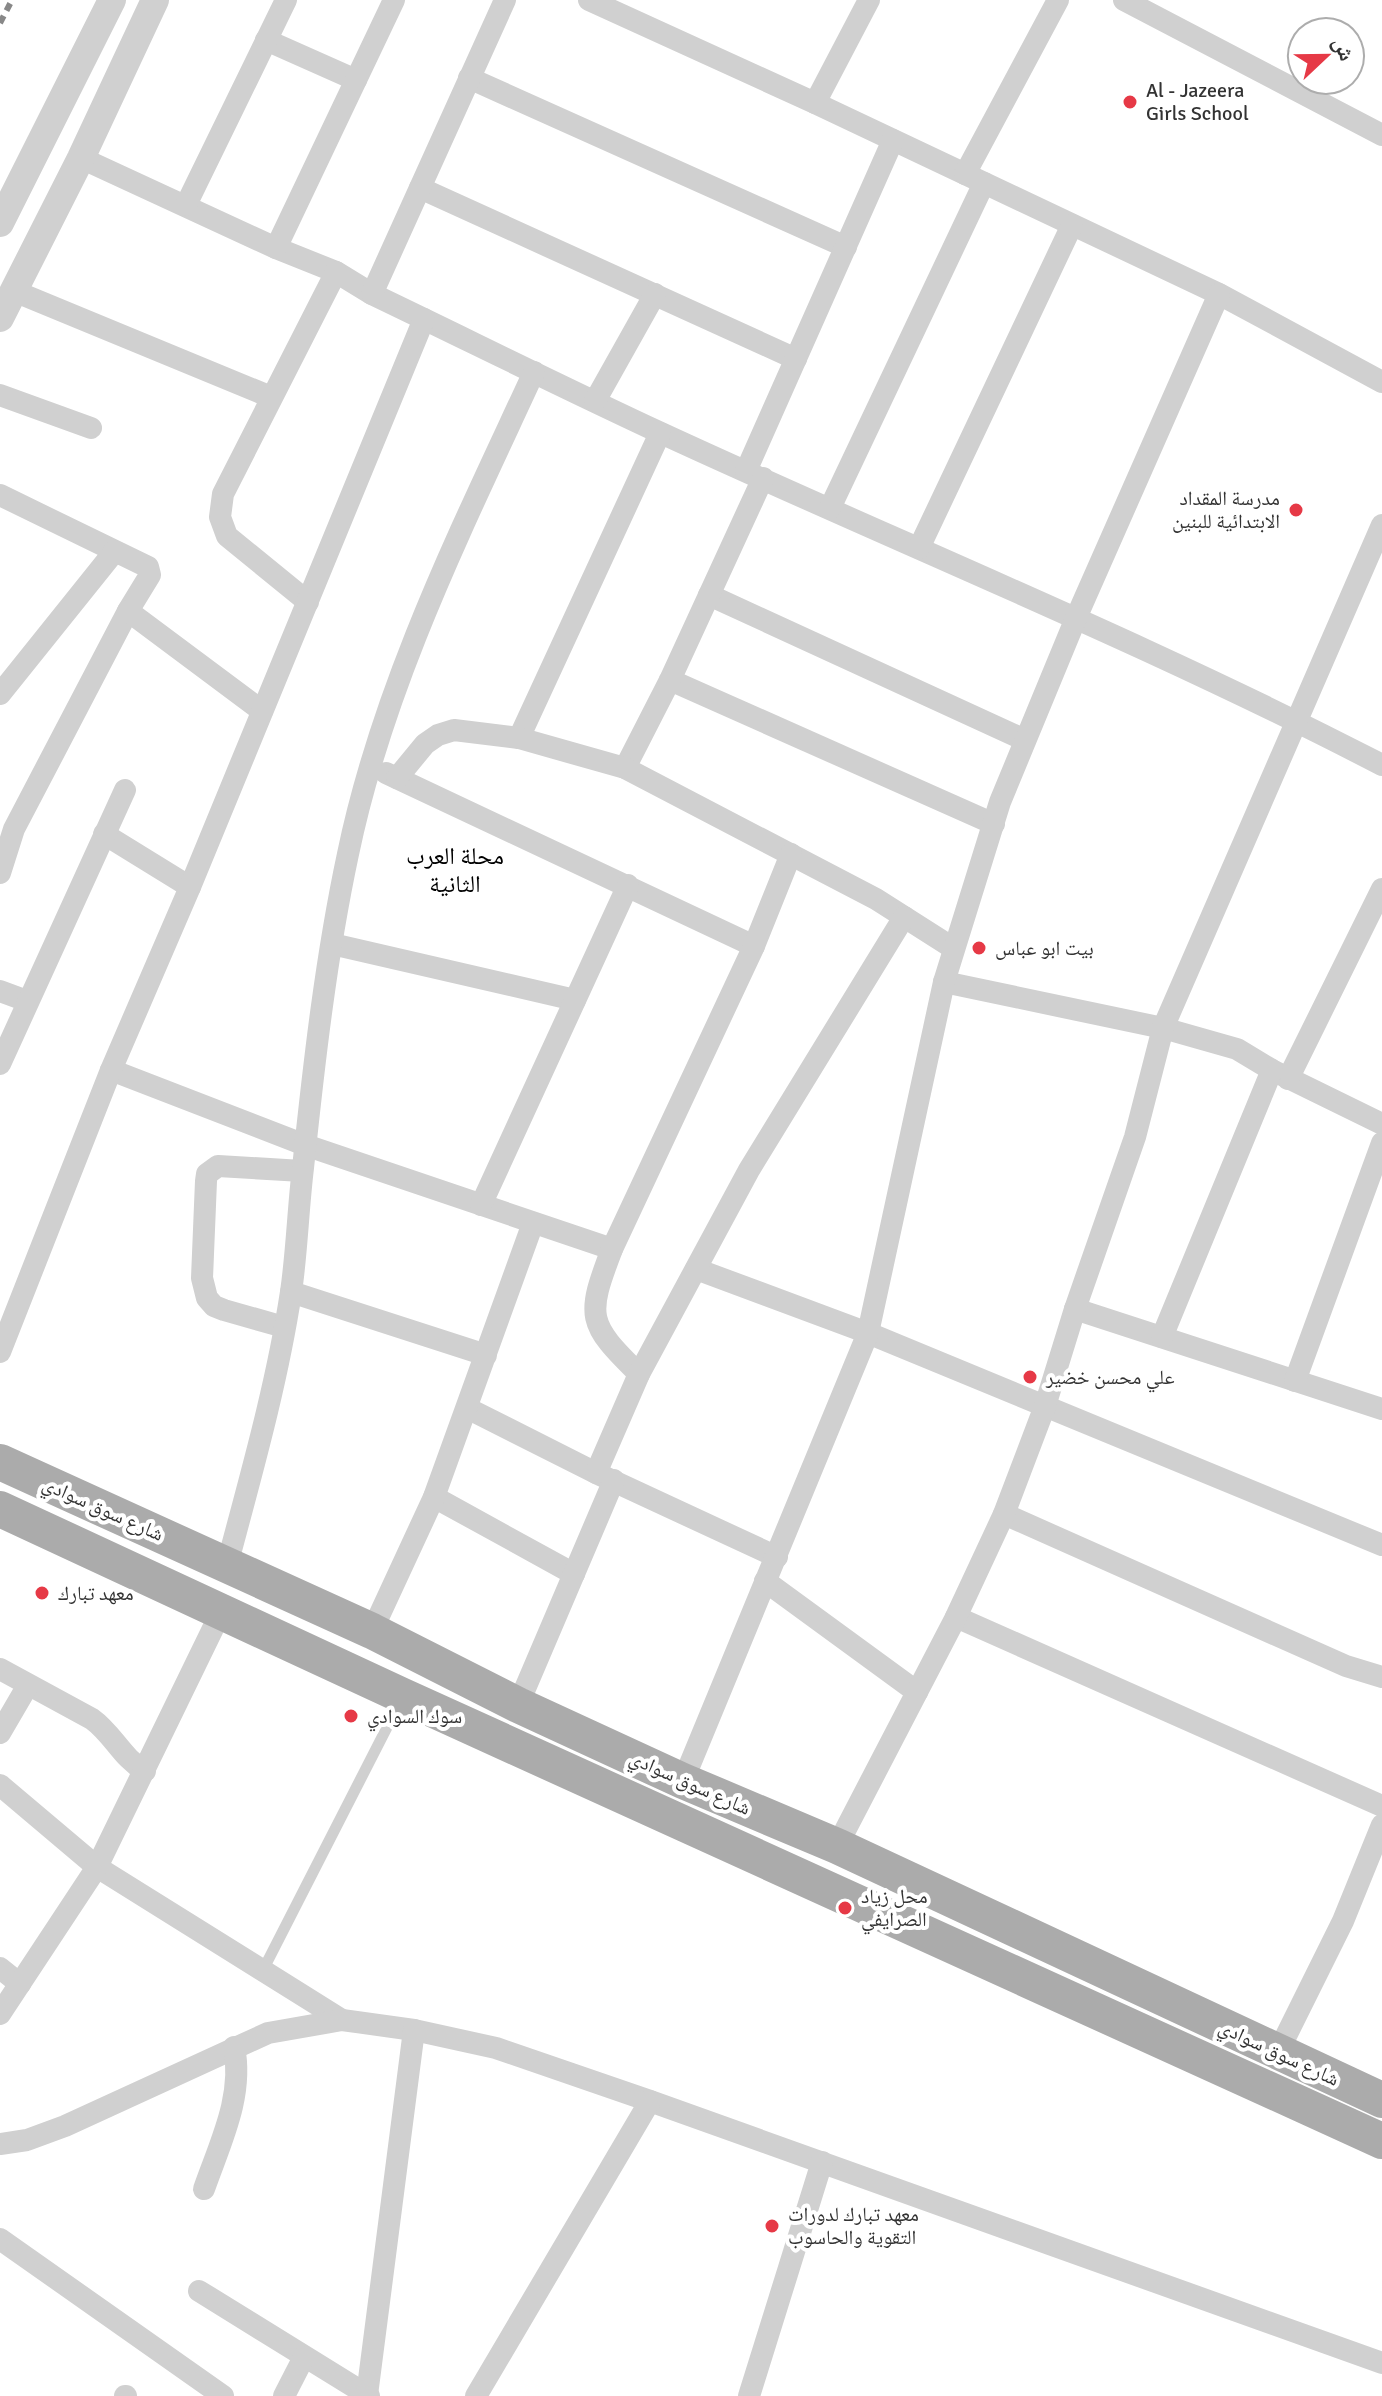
<svg xmlns="http://www.w3.org/2000/svg" width="1382" height="2396" font-family="Signika,'Noto Naskh Arabic',sans-serif">
	<rect width="100%" height="100%" fill="#fff"/>
	<g fill="none" stroke-linecap="round" stroke-linejoin="round">
		<polyline stroke="#d0d0d0" stroke-width="11" points="262,1972 401,1700"/>
		<g stroke="#d0d0d0" stroke-width="22">
			<polyline points="589,0 815,103 1219,294 1382,382"/>
			<polyline points="1124,0 1382,135"/>
			<polyline points="266,40 356,80"/>
			<polyline points="469,78 846,247"/>
			<polyline points="815,103 869,0"/>
			<path d="M81,158L276,248L336,272L372,294C468,340 564,388 661,433C901,544 1147,643 1382,765"/>
			<polyline points="965,174 1058,0"/>
			<polyline points="420,188 796,359"/>
			<polyline points="186,205 286,0"/>
			<polyline points="276,248 394,0"/>
			<polyline points="14,291 271,397"/>
			<polyline points="372,294 505,0"/>
			<polyline points="0,395 91,428"/>
			<polyline points="595,401 655,294"/>
			<polyline points="746,471 893,140"/>
			<polyline points="0,495 148,567 150,575 128,611 14,829 0,873"/>
			<polyline points="830,508 984,183"/>
			<polyline points="919,548 1072,225"/>
			<polyline points="709,595 1025,740"/>
			<polyline points="308,602 227,536 220,517 223,494 336,272"/>
			<polyline points="128,611 262,711"/>
			<polyline points="670,680 994,824"/>
			<polyline points="0,694 114,552"/>
			<polyline points="519,738 660,433"/>
			<polyline points="625,768 670,680 763,478"/>
			<polyline points="386,773 754,946"/>
			<polyline points="397,778 425,744 438,735 454,730 519,738 625,768 876,899 953,948"/>
			<polyline points="104,834 190,887"/>
			<polyline points="332,944 575,1000"/>
			<polyline points="944,982 1163,1028 1237,1049 1272,1070 1382,1124"/>
			<polyline points="0,991 27,1001"/>
			<polyline points="0,1064 125,790"/>
			<polyline points="111,1070 305,1145 612,1249"/>
			<polyline points="1288,1079 1382,889"/>
			<polyline points="481,1205 628,885"/>
			<polyline points="696,1269 868,1333 1382,1545"/>
			<polyline points="291,1292 486,1355"/>
			<polyline points="1075,1309 1382,1409"/>
			<polyline points="284,1327 224,1310 214,1306 207,1298 202,1278 206,1181 207,1174 218,1166 302,1171"/>
			<polyline points="1162,1337 1272,1070"/>
			<polyline points="0,1352 111,1070 190,887 424,319"/>
			<path d="M639,1374C587,1323 586,1317 612,1249L754,946L791,854"/>
			<polyline points="1295,1381 1382,1143"/>
			<polyline points="467,1408 596,1473 777,1557"/>
			<polyline points="596,1473 639,1374 749,1170 904,917"/>
			<polyline points="434,1497 574,1574"/>
			<polyline points="1004,1514 1346,1666 1382,1677"/>
			<path d="M227,1565C251,1475 277,1384 291,1292C297,1251 298,1209 303,1168C314,1063 326,957 348,854C383,685 462,528 534,372"/>
			<polyline points="765,1581 917,1692"/>
			<polyline points="956,1617 1382,1806"/>
			<polyline points="372,1631 434,1497 533,1223"/>
			<path d="M0,1669L92,1719C113,1734 122,1758 145,1771"/>
			<polyline points="518,1705 614,1480"/>
			<polyline points="0,1733 28,1685"/>
			<polyline points="683,1781 868,1333 944,982 1000,802 1076,618 1219,294"/>
			<polyline points="0,1785 97,1867 342,2020"/>
			<polyline points="837,1846 956,1617 1004,1514 1045,1406 1075,1309 1135,1137 1163,1028 1382,525"/>
			<polyline points="0,1968 20,1984"/>
			<polyline points="0,2014 97,1867 221,1612"/>
			<polyline points="1278,2052 1343,1921 1382,1825"/>
			<polyline points="0,2144 27,2140 65,2126 268,2033 342,2020 414,2030 496,2048 650,2101 1382,2363"/>
			<path d="M204,2189C220,2143 244,2096 234,2047"/>
			<polyline points="0,2239 223,2396"/>
			<polyline points="199,2291 369,2396"/>
			<polyline points="367,2395 414,2030"/>
			<polyline points="125,2396 126,2396"/>
			<polyline points="284,2396 304,2357"/>
			<polyline points="476,2396 650,2101"/>
			<polyline points="749,2396 822,2162"/>
		</g>
		<g stroke="#d0d0d0" stroke-width="28">
			<polyline points="0,223 112,0"/>
			<polyline points="0,318 81,158 155,0"/>
		</g>
		<g stroke="#ababab" stroke-width="36">
			<polyline points="0,1462 372,1631 518,1705 683,1781 837,1846 1382,2100"/>
			<polyline points="0,1509 403,1696 1382,2141"/>
		</g>
		<polyline stroke="#888" stroke-width="6" stroke-dasharray="8 6" stroke-linecap="butt" points="0,23 12,0"/>
	</g>
	<g fill="#e63946" stroke="#fff" stroke-width="3">
		<circle cx="1130" cy="102" r="8"/>
		<circle cx="1296" cy="510" r="8"/>
		<circle cx="979" cy="948" r="8"/>
		<circle cx="1030" cy="1377" r="8"/>
		<circle cx="42" cy="1593" r="8"/>
		<circle cx="351" cy="1716" r="8"/>
		<circle cx="845" cy="1908" r="8"/>
		<circle cx="772" cy="2226" r="8"/>
	</g>
	<g text-anchor="middle" dominant-baseline="central" stroke-width="8" stroke-linejoin="round" paint-order="stroke">
		<g font-size="20" fill="#333" stroke="#fff" text-anchor="start">
			<text x="1146" y="90">Al - Jazeera<tspan x="1146" dy="23">Girls School</tspan></text>
			<text x="1280" y="498" text-anchor="end">مدرسة المقداد<tspan x="1280" dy="23">الابتدائية للبنين</tspan></text>
			<text x="995" y="948">بيت ابو عباس</text>
			<text x="1046" y="1377">علي محسن خضير</text>
			<text x="58" y="1593">معهد تبارك</text>
			<text x="367" y="1716">سوك السوادي</text>
			<text x="861" y="1896">محل زياد<tspan x="861" dy="23">الصرايفي</tspan></text>
			<text x="788" y="2214">معهد تبارك لدورات<tspan x="788" dy="23">التقوية والحاسوب</tspan></text>
		</g>
		<g font-size="20" fill="#333" stroke="#fff">
			<text transform="translate(103 1509) rotate(24)">شارع سوق سوادي</text>
			<text transform="translate(690 1783) rotate(24)">شارع سوق سوادي</text>
			<text transform="translate(1279 2053) rotate(25)">شارع سوق سوادي</text>
		</g>
		<g font-size="24" fill="#000" stroke="#fff">
			<text x="455" y="856">محلة العرب<tspan x="455" dy="28">الثانية</tspan></text>
		</g>
	</g>
	<g transform="translate(1326 56) rotate(68)"><circle r="38" fill="#ffffff" stroke="#adadad" stroke-width="2"/>
	<path d="M0-6L14 30L0 20L-14 30Z" fill="#e63946"/>
	<text y="-12" font-size="22" font-weight="bold" text-anchor="middle" fill="#333333">ش</text>
	</g>
</svg>
